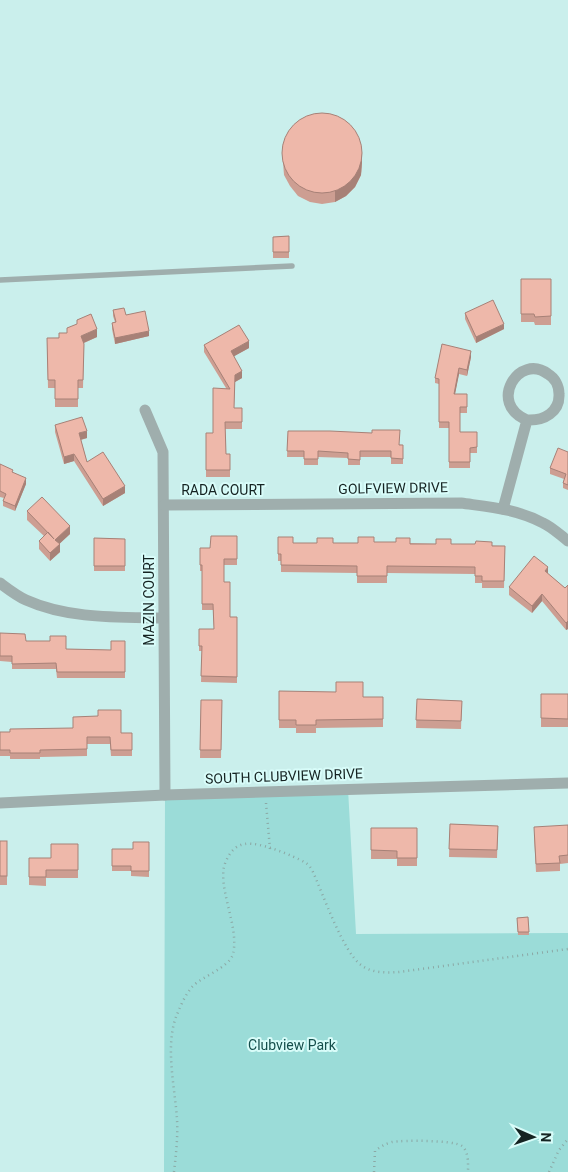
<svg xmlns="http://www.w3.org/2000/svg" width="568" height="1172" font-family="Roboto,sans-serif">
	<rect width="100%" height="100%" fill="#caefec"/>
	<polygon fill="#9bdcd8" points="348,789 356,934 568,933 568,1172 164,1172 165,795"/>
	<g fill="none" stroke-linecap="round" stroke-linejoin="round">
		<g stroke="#8ba8a5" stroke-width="2.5" stroke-dasharray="1 4" stroke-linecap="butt">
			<polyline points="266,803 270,849"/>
			<path d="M174,1172C176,1154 178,1137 177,1119C175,1088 165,1047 176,1017C180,1007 185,995 192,987C202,976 229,968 233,954C240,926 215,884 226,861C230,852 236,845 245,844C258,841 294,856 306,863C309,865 311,868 313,872C323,894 343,952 361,965C371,973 386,973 399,972L568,949"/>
			<path d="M374,1172L375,1151C380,1147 385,1144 392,1142C403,1140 454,1140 462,1146C469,1152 468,1164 468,1172"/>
			<polyline points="549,1172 559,1150 568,1139"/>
		</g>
		<polyline stroke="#9faead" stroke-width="5.5" points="0,280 292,266"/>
		<g stroke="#9faead" stroke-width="11">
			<polyline points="145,410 163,452 165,795"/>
			<path d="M164,505L461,503C489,507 517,509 543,523C552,527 560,535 568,541"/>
			<path d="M503,509L527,420C544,421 560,412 559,394C559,386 555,378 548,374C519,352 487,404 527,420"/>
			<path d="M0,583C8,589 17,596 26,600C68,619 118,617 163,618"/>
			<polyline points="0,803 165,795 568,783"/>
		</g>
	</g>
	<g fill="#cd9e92">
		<polygon points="283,151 362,162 361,175 355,187 346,196 335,202 322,204 310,202 298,196 290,186 284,175 283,162"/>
		<polygon points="289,236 289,258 273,258 273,237"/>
		<polygon points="521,279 551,279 551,325 535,325 534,322 521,322"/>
		<polygon points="113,310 126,315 149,336 115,344 112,329 112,323 115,322 113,316"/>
		<polygon points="465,313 504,329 476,343 465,319"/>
		<polygon points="97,337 84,343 83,388 78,388 78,407 55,407 55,388 48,388 47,338"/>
		<polygon points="204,345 249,348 234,356 242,378 235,382 234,408 242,408 242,429 225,429 226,454 230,454 230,477 206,477 206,433 213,433 226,388 204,352"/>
		<polygon points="471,357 467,376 459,374 455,394 467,394 467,413 460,413 460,432 477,432 477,453 470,453 470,468 449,468 449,428 439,428 439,384 435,383 435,378"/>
		<polygon points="55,425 87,438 81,440 87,462 125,493 103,506 74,461 64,464 55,432"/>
		<polygon points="288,431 403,445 403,464 391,464 391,457 360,457 360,465 348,465 348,458 318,457 318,465 304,465 304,457 287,457"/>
		<polygon points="568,452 568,490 563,488 563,483 564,479 550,474 550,468"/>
		<polygon points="0,464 13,473 26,484 15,511 3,506 3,501 4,498 0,497"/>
		<polygon points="27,511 70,534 59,544 60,552 50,561 39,549 39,541 44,536 27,520"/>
		<polygon points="237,536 237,565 224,565 224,582 230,617 237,617 237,683 201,682 202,651 199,651 199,629 214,629 213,610 202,610 202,571 200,571 200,548 210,548"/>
		<polygon points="278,537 293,543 358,543 374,542 505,546 504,588 482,588 482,583 475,583 475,574 387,573 387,583 357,583 357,573 281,572 281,561 278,561"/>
		<polygon points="94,538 125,539 125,571 94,571"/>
		<polygon points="548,574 565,588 568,585 568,629 566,630 542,601 532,613 509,595 509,587"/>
		<polygon points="0,633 26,641 66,649 111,650 125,641 125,678 57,678 56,669 12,669 12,662 0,661"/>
		<polygon points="279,691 363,697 383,697 383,727 316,728 316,733 296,733 296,728 279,728"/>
		<rect x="541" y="694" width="27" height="33"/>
		<polygon points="417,699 462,701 461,729 416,728"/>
		<polygon points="201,700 222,700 221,758 200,758"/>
		<polygon points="0,732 132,733 132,756 111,756 110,744 87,744 87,756 40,757 40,759 10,759 10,756 0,756"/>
		<polygon points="450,824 498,826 497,858 449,857"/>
		<polygon points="568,825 568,863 560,864 560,871 536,872 534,835"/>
		<polygon points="371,828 417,828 417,866 397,866 397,859 371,859"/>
		<rect x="0" y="841" width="7" height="44"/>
		<polygon points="149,842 149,877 131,876 131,871 112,871 112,849 133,849"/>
		<polygon points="78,844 78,878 46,878 46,886 29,885 29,858 51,858"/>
		<polygon points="528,917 529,935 518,935 517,918"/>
	</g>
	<g fill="#a78177">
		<polygon points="362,152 362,162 361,175 355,187 346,196 335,202 335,191"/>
		<polygon points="504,324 504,329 476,343 476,337"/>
		<polygon points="97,329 97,337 81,344 81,336"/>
		<polygon points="149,331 149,336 115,344 115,338"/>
		<polygon points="249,341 249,348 231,358 231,351"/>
		<polygon points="471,351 471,357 467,376 467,370"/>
		<polygon points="459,368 459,374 454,399 454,394"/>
		<polygon points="242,371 242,378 235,382 235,375"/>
		<polygon points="87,431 87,438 79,440 79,433"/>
		<polygon points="74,454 74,461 64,464 64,457"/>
		<polygon points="26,478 26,484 15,511 15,506"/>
		<polygon points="125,486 125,493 103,506 103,499"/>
		<polygon points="70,526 70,534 55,548 55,540"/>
		<polygon points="60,544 60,552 50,561 50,553"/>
		<polygon points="548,567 548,574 545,571"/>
		<polygon points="542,594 542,601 532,613 532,606"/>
		<polygon points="568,621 568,629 566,630 566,623"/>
	</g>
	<g fill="#eeb8aa" stroke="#a78177">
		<circle cx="322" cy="153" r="40"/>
		<polygon points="289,236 289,252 273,252 273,237"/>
		<polygon points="521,279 551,279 551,316 535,317 534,314 521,314"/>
		<polygon points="493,300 504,324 476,337 465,313"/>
		<polygon points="124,308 126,315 145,311 149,331 115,338 112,323 116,322 113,310"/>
		<polygon points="91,314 97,329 81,336 84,344 83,380 78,380 78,399 55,399 55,380 48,380 47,338 59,338 59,333 67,333 67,328 77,324 77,320"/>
		<polygon points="239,325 249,341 231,351 242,371 235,375 234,408 242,408 242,422 225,422 226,454 230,454 230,470 206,470 206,433 213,433 213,388 230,389 204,345"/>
		<polygon points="442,344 471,351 467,370 459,368 454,394 467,394 467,407 460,407 460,432 477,432 477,447 470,448 470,462 449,462 449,422 439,422 439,379 435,378"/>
		<polygon points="82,417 87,431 79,433 87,462 103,452 125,486 103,499 74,454 64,457 55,425"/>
		<polygon points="372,430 400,430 399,445 403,445 403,459 391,458 391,451 360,451 360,460 348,459 348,453 318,451 318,459 304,459 304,451 287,451 288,431 330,431 372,433"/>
		<polygon points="558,448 568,452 568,485 563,483 566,474 550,468"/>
		<polygon points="0,464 13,470 12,472 26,478 15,506 3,501 6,494 0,491"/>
		<polygon points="42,497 70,526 55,540 60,544 50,553 39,541 48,532 54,539 27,511"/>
		<polygon points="211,536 237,536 237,559 224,559 224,582 230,582 230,617 237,617 237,677 201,676 202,646 199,646 199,629 214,629 213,604 202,604 202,565 200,565 200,548 210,548"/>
		<polygon points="278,537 293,537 293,543 317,543 317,538 333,538 333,543 358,543 358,537 374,537 374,542 396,542 396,538 410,538 410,544 436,544 436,539 451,539 451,544 475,544 476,541 492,542 492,546 505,546 504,581 482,581 482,576 475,576 475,567 387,566 387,576 357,576 357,566 281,565 281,554 278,554"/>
		<polygon points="94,538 125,539 125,566 94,566"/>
		<polygon points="534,556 548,567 545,571 565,588 568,585 568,621 566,623 542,594 532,606 509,587"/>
		<polygon points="0,633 25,634 26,641 50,641 50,636 66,636 66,649 111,650 111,641 125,641 125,672 57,672 56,663 12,664 12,656 0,656"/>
		<polygon points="336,682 363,682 363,697 383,697 383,719 316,720 316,725 296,725 296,720 279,720 279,691 336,692"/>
		<polygon points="541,694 568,694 568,719 541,718"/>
		<polygon points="417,699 462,701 461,721 416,720"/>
		<polygon points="201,700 222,700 221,750 200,750"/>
		<polygon points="98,710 121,710 121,733 132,733 132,750 111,750 110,737 87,737 87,749 40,750 40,753 10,753 10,750 0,750 0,732 10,732 10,729 73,728 73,717 98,716"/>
		<polygon points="450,824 498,826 497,850 449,849"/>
		<polygon points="568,825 568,855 559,856 560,863 536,864 534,827"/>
		<polygon points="371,828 417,828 417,858 397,858 397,851 371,850"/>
		<rect x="0" y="841" width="7" height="35"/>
		<polygon points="133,842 149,842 149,871 131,871 131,866 112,866 112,849 133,849"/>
		<polygon points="51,844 78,844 78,870 46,870 46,877 29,877 29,858 51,858"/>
		<polygon points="528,917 529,932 518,932 517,918"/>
	</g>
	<g text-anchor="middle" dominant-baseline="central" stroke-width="4" stroke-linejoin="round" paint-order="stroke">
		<g font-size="14" fill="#152322" stroke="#d8fcf9">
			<text transform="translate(393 488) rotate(-1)">GOLFVIEW DRIVE</text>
			<text x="223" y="490">RADA COURT</text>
			<text transform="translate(149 600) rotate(-90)">MAZIN COURT</text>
			<text transform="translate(284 776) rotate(-2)">SOUTH CLUBVIEW DRIVE</text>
		</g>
		<g font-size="14" fill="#144e4b" stroke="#d8fcf9">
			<text x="292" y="1045">Clubview Park</text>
		</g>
	</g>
	<g transform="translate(533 1137) rotate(92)" stroke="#d8fcf9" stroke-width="4" paint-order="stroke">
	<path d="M0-4L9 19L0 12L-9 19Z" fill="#152322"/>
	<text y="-8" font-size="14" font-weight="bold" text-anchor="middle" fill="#152322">N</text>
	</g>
</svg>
